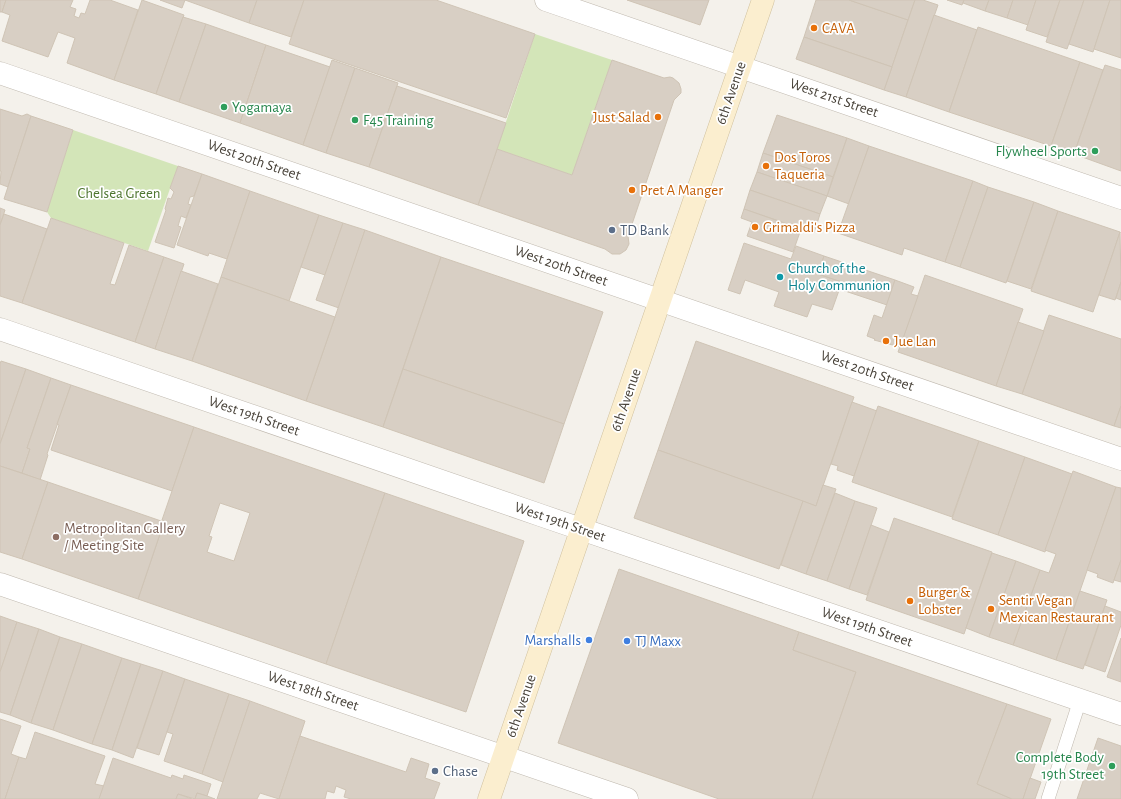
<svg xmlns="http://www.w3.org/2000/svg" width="1121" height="799" font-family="'Alegreya Sans',sans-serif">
	<rect width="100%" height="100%" fill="#f4f1eb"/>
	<g fill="#d3e5b8">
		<polygon points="535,34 612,60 572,175 497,149"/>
		<polygon points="73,130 178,166 148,251 51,218 47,212"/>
	</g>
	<g fill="#d8cfc4" stroke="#cfc4b5" fill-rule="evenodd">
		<polygon points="0,0 6,0 2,12 0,12"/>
		<polygon points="6,0 73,0 70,7 76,9 74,16 79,18 81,13 85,14 90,0 110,0 138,10 114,80 67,63 75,38 58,32 48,57 2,41 10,15 2,12"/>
		<polygon points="142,0 184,15 156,94 114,80"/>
		<polygon points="160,0 185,0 182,8"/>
		<polygon points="185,0 257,0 249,23"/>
		<polygon points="257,0 304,0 291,37 249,23"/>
		<polygon points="304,0 436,0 535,34 506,118 289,44"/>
		<polygon points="627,0 709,0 700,25"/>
		<polygon points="816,0 849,0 908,20 892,67 804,37"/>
		<polygon points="849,0 915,0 908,20"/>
		<polygon points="915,0 923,0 938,5 906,97 884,90"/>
		<polygon points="947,0 964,0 962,5"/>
		<polygon points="964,0 989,0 985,11 963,3"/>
		<polygon points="989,0 1013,0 1007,18 985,11"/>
		<polygon points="1013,0 1036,0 1028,25 1007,18"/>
		<polygon points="1036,0 1060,0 1047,37 1026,30"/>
		<polygon points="1060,0 1084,0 1067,49 1046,42"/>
		<polygon points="1084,0 1110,0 1093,52 1069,44"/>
		<polygon points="1110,0 1121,0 1121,58 1094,49"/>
		<polygon points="934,15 977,30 949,112 906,97"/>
		<polygon points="183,17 206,24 179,102 156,94"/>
		<polygon points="206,24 266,45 240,123 179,102"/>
		<polygon points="978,27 1080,62 1051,146 949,112"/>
		<polygon points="804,37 892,67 884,90 796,59"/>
		<polygon points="266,45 330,67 303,145 240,123"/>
		<polygon points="332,60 355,68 326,153 303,145"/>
		<polygon points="612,60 664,78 670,77 673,78 679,83 681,89 681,93 674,100 628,236 629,244 626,250 620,254 612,254 605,249 478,205 497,149 572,175"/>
		<polygon points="1080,62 1103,70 1074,154 1051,146"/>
		<polygon points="1105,65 1121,70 1121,171 1074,154"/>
		<polygon points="355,68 398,83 369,167 326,153"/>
		<polygon points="397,86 506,123 478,205 369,167"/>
		<polygon points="0,109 22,116 27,114 31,116 8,187 0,184 1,171 0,171"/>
		<polygon points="777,115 847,138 833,177 763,153"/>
		<polygon points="31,116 73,130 47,212 4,199"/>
		<polygon points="847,138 869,146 849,204 827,196"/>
		<polygon points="869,146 973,181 945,262 904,248 902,255 838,233"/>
		<polygon points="763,153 833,177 827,196 757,172"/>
		<polygon points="178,166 202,174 194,196 190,197 188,204 191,205 186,218 181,216 178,226 181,227 174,248 155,242 166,210 165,209 168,198 171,199 174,192 170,188"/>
		<polygon points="757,172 827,196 820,214 750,190"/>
		<polygon points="202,174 250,191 227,259 209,253 208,256 177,245"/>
		<polygon points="973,181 988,187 960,267 945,262"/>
		<polygon points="988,187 1034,202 1006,283 960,267"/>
		<polygon points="750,190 820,214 814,233 744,209"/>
		<polygon points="250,191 319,215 289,301 221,277"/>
		<polygon points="1034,202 1058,211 1031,289 1007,281"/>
		<polygon points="0,208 5,210 0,225"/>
		<polygon points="744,209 801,229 793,252 747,236 752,222 741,218"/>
		<polygon points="1058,211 1120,232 1093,312 1031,291"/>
		<polygon points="4,214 47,229 22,303 0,296 0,225"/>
		<polygon points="319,215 343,223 325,275 301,267"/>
		<polygon points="51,218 124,243 110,284 115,285 129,245 164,257 135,342 22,303"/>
		<polygon points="343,223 365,230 339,308 316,300"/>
		<polygon points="365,230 441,257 383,427 306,401"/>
		<polygon points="1120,232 1121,282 1115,300 1099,295"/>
		<polygon points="744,243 791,259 796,246 824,256 818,274 842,282 832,310 812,304 807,317 774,306 779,292 745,280 740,294 728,290"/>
		<polygon points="824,256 895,280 887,305 839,289 842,282 818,274"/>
		<polygon points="164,257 184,264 155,349 135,342"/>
		<polygon points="441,257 603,312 564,424 403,369"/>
		<polygon points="181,271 218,284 192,361 155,349"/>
		<polygon points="925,275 1023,309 996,386 898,352"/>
		<polygon points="221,277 335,317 306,401 192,361"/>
		<polygon points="895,280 914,287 911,294 918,296 900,347 874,340 875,339 867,336 874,315 882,318"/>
		<polygon points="1121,282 1121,300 1116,298"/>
		<polygon points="1049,315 1121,339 1121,406 1114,426 1022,394"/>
		<polygon points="1018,322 1044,331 1022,394 996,386"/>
		<polygon points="696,341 854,397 816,506 658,450"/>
		<polygon points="1,361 26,369 0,444 0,364"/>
		<polygon points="26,369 51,378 27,448 30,449 22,473 0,466 0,444"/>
		<polygon points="403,369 564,424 544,483 383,427"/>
		<polygon points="51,378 71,385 47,454 48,455 40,480 22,473 30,449 27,448"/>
		<polygon points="71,385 194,427 172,491 51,450 59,425 57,424"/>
		<polygon points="852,402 877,411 854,476 837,470 838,466 831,464"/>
		<polygon points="878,406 979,441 952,517 852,482"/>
		<polygon points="1121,406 1121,428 1114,426"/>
		<path d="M194,427L385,493L326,664L138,599L164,522L165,521L162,520ZM220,503L250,513L234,561L207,552L212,537L209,536Z"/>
		<polygon points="979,441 1025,457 998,535 952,519"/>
		<polygon points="658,450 803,501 779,569 634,518"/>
		<polygon points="1025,457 1072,474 1045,552 998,535"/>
		<polygon points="0,466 48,482 22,559 0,552"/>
		<polygon points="1073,471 1116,487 1056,660 1013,645 1040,570 1049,573 1056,554 1045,550"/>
		<polygon points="48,482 164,522 138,599 22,559"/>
		<polygon points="823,485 836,489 806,574 781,565 803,501 816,506"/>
		<polygon points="1116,487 1121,488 1121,560 1113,583 1097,577 1098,574 1087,570"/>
		<polygon points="385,493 524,541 466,712 326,664"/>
		<polygon points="835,493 855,501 827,581 806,574"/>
		<polygon points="855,501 877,508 849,589 827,581"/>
		<polygon points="894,518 992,552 964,634 866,600"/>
		<polygon points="871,525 889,532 867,595 849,589"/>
		<polygon points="992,553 1016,561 989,637 966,628"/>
		<polygon points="1121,560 1121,582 1114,580"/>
		<polygon points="1016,561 1040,570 1013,645 989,637"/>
		<polygon points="619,569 799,632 793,650 856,672 812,799 719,799 558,743"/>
		<polygon points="1080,591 1107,600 1083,669 1056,660"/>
		<polygon points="1105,606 1121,612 1121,625 1105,672 1085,665"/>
		<polygon points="0,616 17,622 0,672"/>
		<polygon points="17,622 39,629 10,715 0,712 0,672"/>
		<polygon points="39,629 60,637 31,723 10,715"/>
		<polygon points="799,632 1007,704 977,784 1012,799 812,799 856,672 793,650"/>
		<polygon points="60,637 82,644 53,730 31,723"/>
		<polygon points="1121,638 1121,682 1107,677"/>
		<polygon points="82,644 122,658 92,744 53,730"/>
		<polygon points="122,658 141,664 112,750 92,744"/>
		<polygon points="141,664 163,671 133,758 112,750"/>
		<polygon points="163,671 185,679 159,755 137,748"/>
		<polygon points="185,679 229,694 202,774 164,761 173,734 167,732"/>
		<polygon points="229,694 250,701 223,782 202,774"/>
		<polygon points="250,701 305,721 279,799 260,793 257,799 217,799"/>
		<polygon points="1007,704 1051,719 1023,799 1012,799 977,784"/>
		<polygon points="0,719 21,726 11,754 19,757 5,799 0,799"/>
		<polygon points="35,732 105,756 95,784 104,786 99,799 5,799 19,757 26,759"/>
		<polygon points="300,736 406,772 411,758 429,764 425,778 440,783 434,799 351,799 344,797 346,790 336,786 334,793 327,791 325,799 279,799"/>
		<polygon points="1098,738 1121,746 1121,799 1077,799"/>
		<polygon points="113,758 171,778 172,775 183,779 184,775 211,784 207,796 197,793 195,799 178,794 176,799 99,799"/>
		<polygon points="1030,778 1041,782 1035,799 1023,799"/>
		<polygon points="197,793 207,796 215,799 195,799"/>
		<polygon points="178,794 192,799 176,799"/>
	</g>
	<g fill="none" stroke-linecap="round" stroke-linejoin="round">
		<g stroke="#bfb8ae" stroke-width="14">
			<polyline id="service" points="1048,799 1080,700"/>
		</g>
		<g stroke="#bfb8ae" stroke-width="23">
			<g id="minor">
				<polyline points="546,0 1121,198"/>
				<polyline points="0,73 1121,459"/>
				<polyline points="0,329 540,515 1121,714"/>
				<polyline points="0,584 627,799"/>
			</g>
		</g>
		<g stroke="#d0c19e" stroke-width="23">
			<polyline id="secondary" points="489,799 763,0"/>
		</g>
		<use href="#service" stroke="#fff" stroke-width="13"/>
		<use href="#minor" stroke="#fff" stroke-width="22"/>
		<use href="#secondary" stroke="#fbeecf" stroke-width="22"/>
	</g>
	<g fill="#e8710a" stroke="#fff" stroke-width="1.5">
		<circle cx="814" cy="28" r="4"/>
		<circle cx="658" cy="117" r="4"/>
		<circle cx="766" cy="166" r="4"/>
		<circle cx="632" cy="190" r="4"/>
		<circle cx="755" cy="227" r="4"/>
		<circle cx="886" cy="341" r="4"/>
		<circle cx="910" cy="601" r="4"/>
		<circle cx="991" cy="609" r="4"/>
	</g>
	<g fill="#2e9e5b" stroke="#fff" stroke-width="1.5">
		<circle cx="224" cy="107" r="4"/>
		<circle cx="355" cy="120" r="4"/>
		<circle cx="1095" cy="151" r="4"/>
		<circle cx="1112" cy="766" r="4"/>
	</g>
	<g fill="#5c6f8a" stroke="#fff" stroke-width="1.5">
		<circle cx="612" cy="230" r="4"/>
		<circle cx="435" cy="771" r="4"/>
	</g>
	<circle fill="#0f9aa8" stroke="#fff" stroke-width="1.5" cx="780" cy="277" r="4"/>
	<circle fill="#8d6e63" stroke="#fff" stroke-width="1.5" cx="56" cy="537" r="4"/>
	<g fill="#3f7fe0" stroke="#fff" stroke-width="1.5">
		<circle cx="589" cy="640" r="4"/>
		<circle cx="627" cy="641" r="4"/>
	</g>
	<g text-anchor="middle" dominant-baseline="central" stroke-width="3.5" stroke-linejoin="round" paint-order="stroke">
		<g font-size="15" fill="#c56008" stroke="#fff" text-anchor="start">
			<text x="822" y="28">CAVA</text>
			<text x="650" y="117" text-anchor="end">Just Salad</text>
			<text x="774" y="157">Dos Toros<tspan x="774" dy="17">Taqueria</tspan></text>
			<text x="640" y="190">Pret A Manger</text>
			<text x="763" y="227">Grimaldi's Pizza</text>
			<text x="894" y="341">Jue Lan</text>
			<text x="918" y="592">Burger &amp;<tspan x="918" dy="17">Lobster</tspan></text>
			<text x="999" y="600">Sentir Vegan<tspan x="999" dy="17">Mexican Restaurant</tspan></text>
		</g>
		<g font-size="15" fill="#484239" stroke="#fff">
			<text transform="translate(731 93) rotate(-71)">6th Avenue</text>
			<text transform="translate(834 98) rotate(19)">West 21st Street</text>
			<text transform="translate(254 160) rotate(19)">West 20th Street</text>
			<text transform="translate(561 266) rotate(19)">West 20th Street</text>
			<text transform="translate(867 371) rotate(19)">West 20th Street</text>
			<text transform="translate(626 400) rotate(-71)">6th Avenue</text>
			<text transform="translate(254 416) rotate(19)">West 19th Street</text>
			<text transform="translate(560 522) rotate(19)">West 19th Street</text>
			<text transform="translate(867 627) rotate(19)">West 19th Street</text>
			<text transform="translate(313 691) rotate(19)">West 18th Street</text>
			<text transform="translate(521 706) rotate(-71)">6th Avenue</text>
		</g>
		<g font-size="15" fill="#27864d" stroke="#fff" text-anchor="start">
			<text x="232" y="107">Yogamaya</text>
			<text x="363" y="120">F45 Training</text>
			<text x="1087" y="151" text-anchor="end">Flywheel Sports</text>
			<text x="1104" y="757" text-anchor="end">Complete Body<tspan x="1104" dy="17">19th Street</tspan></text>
		</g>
		<g font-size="15" fill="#4e7630" stroke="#fff">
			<text x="119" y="193">Chelsea Green</text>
		</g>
		<g font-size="15" fill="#4e5e75" stroke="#fff" text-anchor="start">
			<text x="620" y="230">TD Bank</text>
			<text x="443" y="771">Chase</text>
		</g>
		<g font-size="15" fill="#0d838f" stroke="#fff" text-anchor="start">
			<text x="788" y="268">Church of the<tspan x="788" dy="17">Holy Communion</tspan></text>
		</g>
		<g font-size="15" fill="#785e54" stroke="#fff" text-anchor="start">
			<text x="64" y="528">Metropolitan Gallery<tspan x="64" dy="17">/ Meeting Site</tspan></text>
		</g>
		<g font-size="15" fill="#366cbe" stroke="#fff" text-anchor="end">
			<text x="581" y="640">Marshalls</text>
			<text x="635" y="641" text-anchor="start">TJ Maxx</text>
		</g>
	</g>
</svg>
